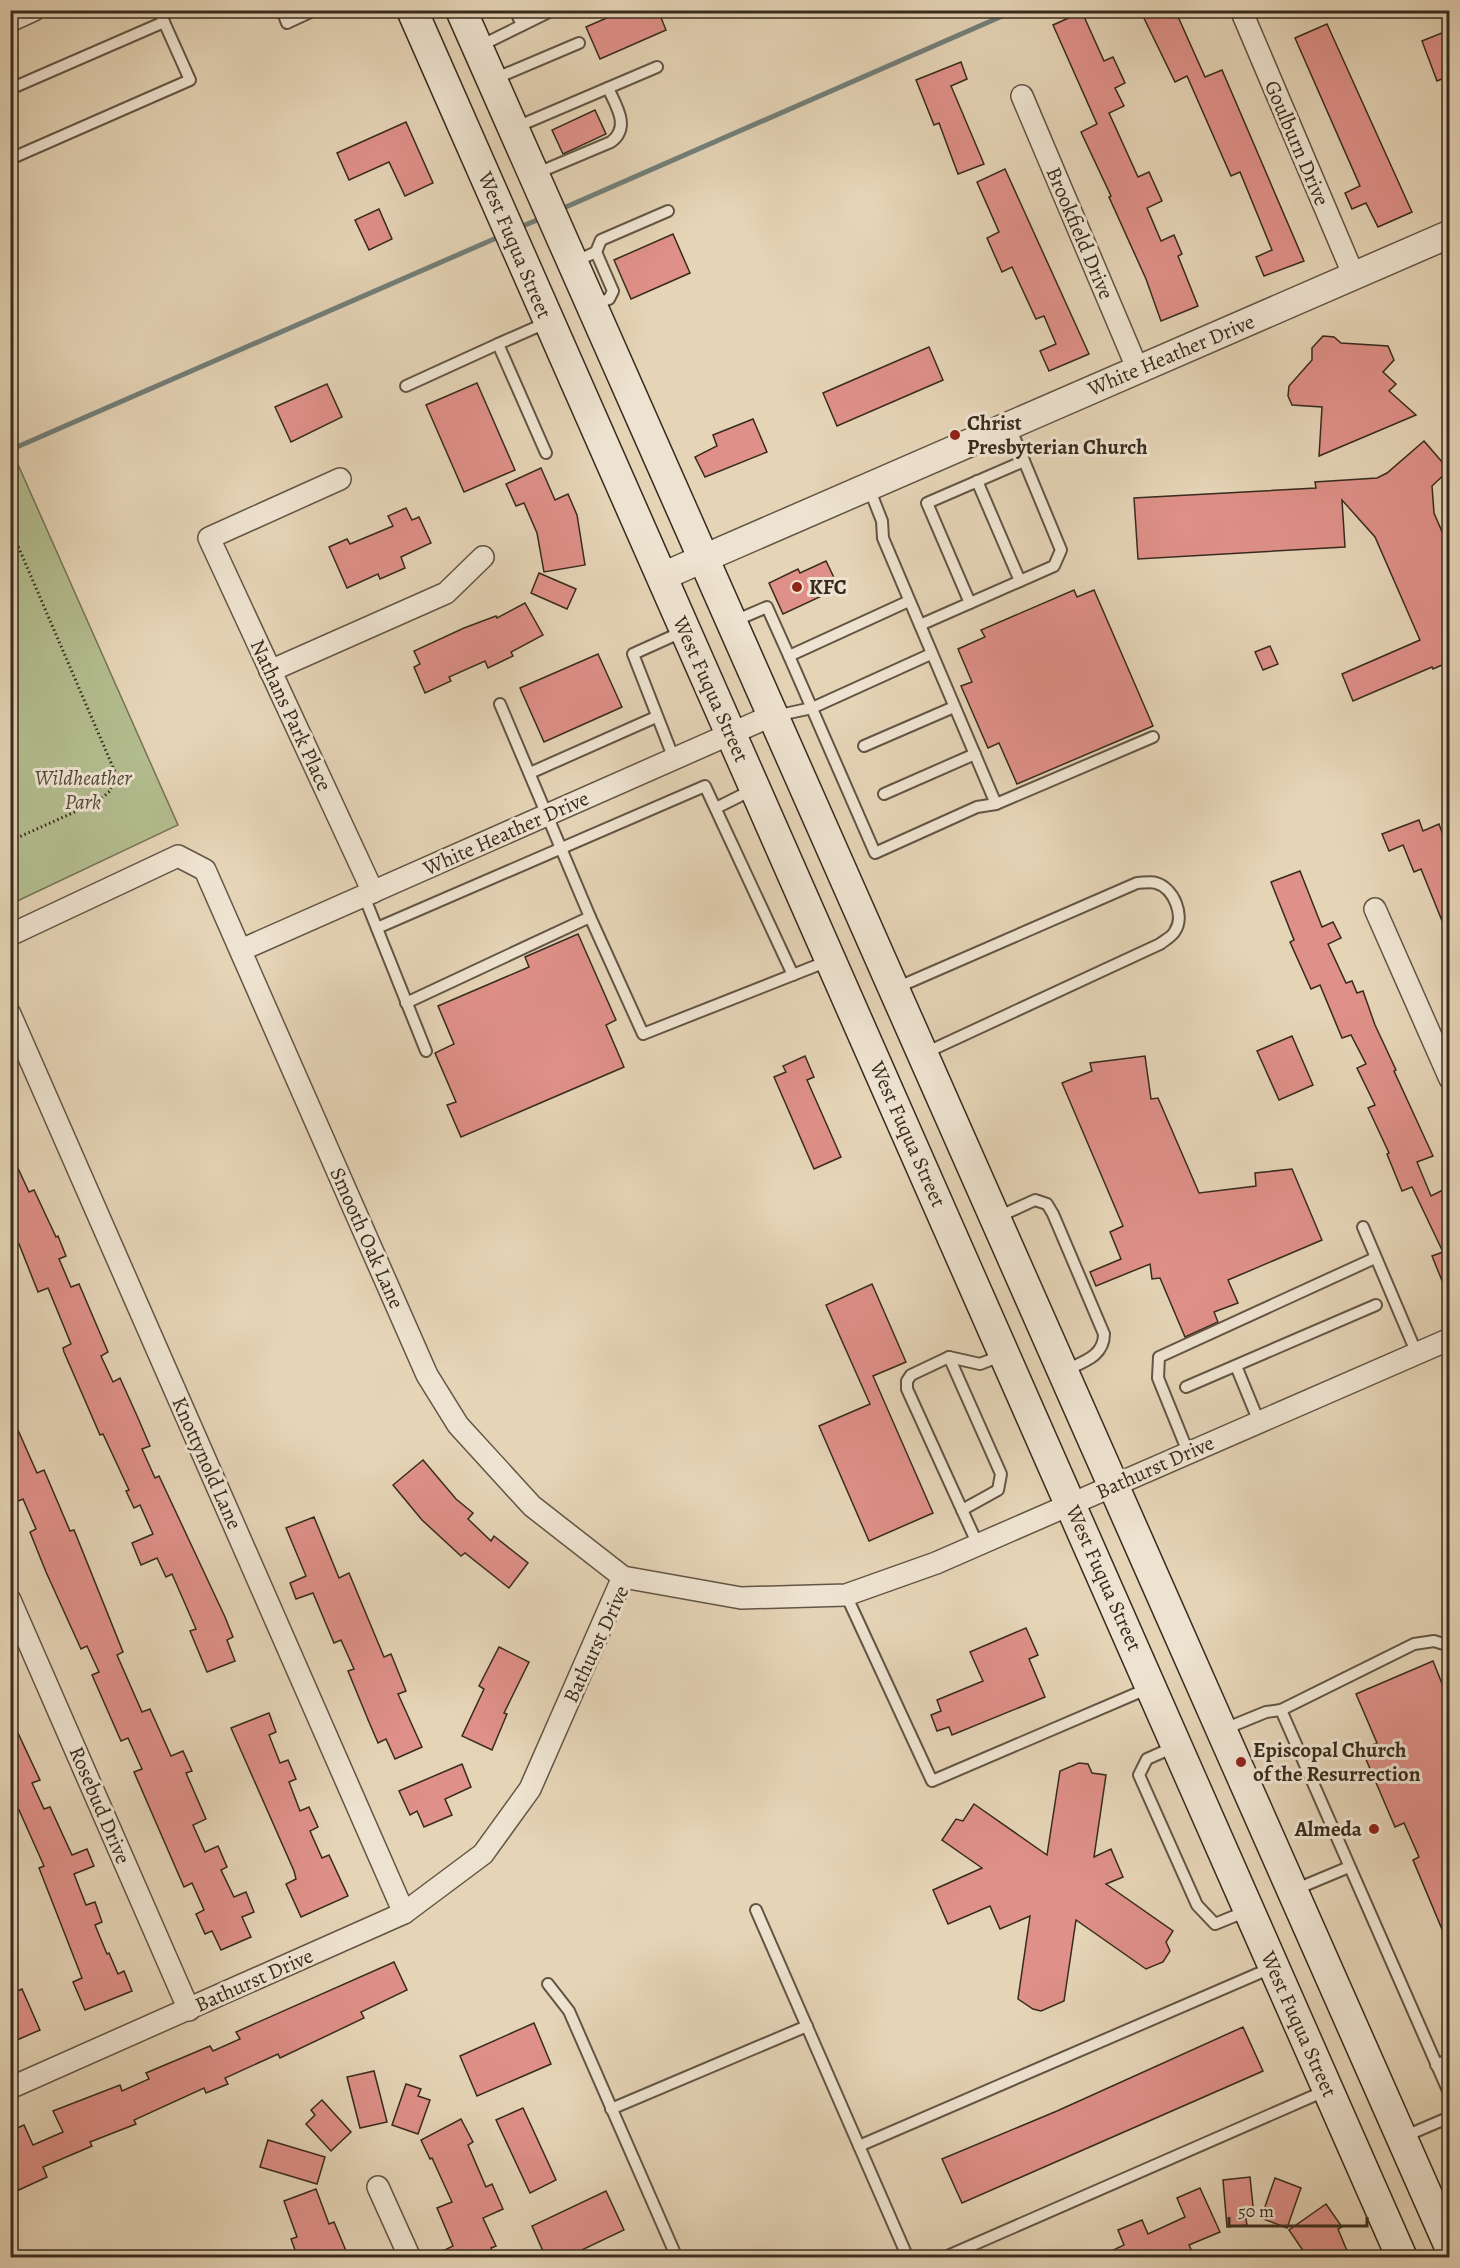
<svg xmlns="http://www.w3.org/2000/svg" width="1460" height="2268" font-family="Alegreya,serif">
	<rect width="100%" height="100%" fill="#e5d4b6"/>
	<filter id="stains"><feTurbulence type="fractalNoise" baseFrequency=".00333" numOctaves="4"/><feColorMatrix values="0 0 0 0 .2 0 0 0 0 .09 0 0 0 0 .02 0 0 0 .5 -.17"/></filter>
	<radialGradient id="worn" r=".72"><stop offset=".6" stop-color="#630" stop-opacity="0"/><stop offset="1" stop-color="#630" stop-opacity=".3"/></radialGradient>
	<polygon fill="#b3bd8f" stroke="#767456" stroke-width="1.5" points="16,460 178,825 11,904 10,462"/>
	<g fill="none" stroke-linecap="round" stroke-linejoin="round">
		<g stroke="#727f79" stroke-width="5">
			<polyline points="559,210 1016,10"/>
			<polyline points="518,228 542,218"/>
			<polyline points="10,450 501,236"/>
		</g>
	</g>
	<g fill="#df9088" stroke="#382b1e" stroke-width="1.5">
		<polygon points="625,10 658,10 666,30 600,59 586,27"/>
		<polygon points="1140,10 1175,10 1205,77 1222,70 1304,261 1264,276 1256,257 1272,250 1240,172 1231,176 1187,76 1175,82"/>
		<polygon points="1082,12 1104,61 1113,57 1125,83 1115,88 1124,106 1109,113 1138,177 1149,172 1162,201 1147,208 1161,241 1174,235 1182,254 1178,256 1198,306 1161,321 1146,279 1109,197 1111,196 1081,132 1097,124 1053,25"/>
		<polygon points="1327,24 1412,212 1378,227 1366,203 1352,209 1345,193 1360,186 1295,38"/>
		<polygon points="1449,30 1449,76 1437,81 1422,41"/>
		<polygon points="961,62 967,79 951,86 984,164 958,174 939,123 934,125 916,80"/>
		<polygon points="595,110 606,134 563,154 552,130"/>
		<polygon points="406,122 433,183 405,196 389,162 349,180 337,153"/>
		<polygon points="1005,169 1089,354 1049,371 1040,351 1056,344 1044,316 1036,319 1012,267 1002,272 987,238 999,232 977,182"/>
		<polygon points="379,209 392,239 369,250 355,220"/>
		<polygon points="673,234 690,273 631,299 614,260"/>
		<polygon points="1323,336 1334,337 1341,343 1388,346 1394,360 1383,372 1396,384 1389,391 1416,415 1319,456 1322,407 1292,405 1288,396 1289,386 1312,360 1312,348"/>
		<polygon points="929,347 943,380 837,426 823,393"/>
		<polygon points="477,383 515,470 464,492 426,405"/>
		<polygon points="327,384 342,417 291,442 275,407"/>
		<polygon points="753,419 767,452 705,477 695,457 717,446 713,435"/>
		<polygon points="1424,441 1449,470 1432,486 1434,513 1449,548 1449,662 1433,669 1432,667 1353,701 1342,674 1420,640 1375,537 1342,500 1345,547 1138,559 1134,498 1316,488 1315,482 1377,478 1387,473"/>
		<polygon points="541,468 555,500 568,494 577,515 585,565 544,572 537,533 524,503 516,506 506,484"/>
		<polygon points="406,508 412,520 419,517 431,543 401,557 405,568 380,579 378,574 347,588 329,547 347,539 350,544 393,526 388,516"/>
		<polygon points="826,561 839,588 783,614 769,583 798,569 800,573"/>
		<polygon points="539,573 576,589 567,609 531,593"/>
		<polygon points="1074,590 1077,597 1094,590 1153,726 1017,784 999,743 988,748 961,686 972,682 958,649 985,637 981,630"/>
		<polygon points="525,603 543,635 511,652 513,656 488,668 485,661 449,677 451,681 425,693 414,667 420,664 414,651 464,628 496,616 497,618"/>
		<polygon points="1270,646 1278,664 1263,670 1255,652"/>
		<polygon points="598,654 622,707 544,742 520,688"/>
		<polygon points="1419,820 1423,831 1439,824 1449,851 1449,938 1421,869 1414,872 1403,845 1389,851 1382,834"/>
		<polygon points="1300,871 1322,927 1333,922 1341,938 1328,944 1346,983 1352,981 1357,993 1363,991 1375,1025 1396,1070 1394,1071 1433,1156 1417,1162 1431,1196 1449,1187 1449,1298 1432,1256 1443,1252 1412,1187 1402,1191 1387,1154 1389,1153 1368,1108 1375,1105 1357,1068 1366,1064 1351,1035 1342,1038 1320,985 1311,989 1290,942 1294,940 1271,882"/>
		<polygon points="578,934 616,1020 606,1025 624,1067 461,1137 447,1105 456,1102 435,1053 454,1044 438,1006 529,967 525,957"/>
		<polygon points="1292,1036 1313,1085 1279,1100 1257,1051"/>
		<polygon points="805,1056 814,1077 807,1080 841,1157 814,1169 774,1077 786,1072 783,1066"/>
		<polygon points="1145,1056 1151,1099 1158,1098 1199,1193 1256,1186 1255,1173 1292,1169 1322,1240 1228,1280 1238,1303 1214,1312 1218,1322 1185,1337 1160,1278 1152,1279 1150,1264 1096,1286 1090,1272 1121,1259 1110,1232 1123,1226 1062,1083 1092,1071 1090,1063"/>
		<polygon points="10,1151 29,1192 34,1190 56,1237 58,1236 66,1256 59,1259 71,1287 79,1284 108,1352 101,1356 113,1382 120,1378 138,1418 150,1446 142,1449 155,1478 159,1476 225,1617 233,1637 227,1640 235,1661 207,1672 190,1631 196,1629 172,1574 166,1577 157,1558 141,1565 132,1543 153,1534 140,1505 134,1508 126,1491 129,1490 103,1434 100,1435 64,1352 63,1348 71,1344 48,1288 38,1292 19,1244 15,1245 10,1234"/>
		<polygon points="872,1284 906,1362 873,1376 933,1513 869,1541 819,1426 870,1404 826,1305"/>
		<polygon points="10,1412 37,1473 44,1470 70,1531 74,1530 123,1652 117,1655 142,1712 150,1709 171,1756 183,1751 192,1771 186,1773 206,1819 193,1825 205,1852 218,1846 227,1867 221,1870 234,1897 246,1892 254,1912 242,1917 251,1937 221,1950 212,1931 205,1934 196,1914 204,1910 192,1883 184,1887 134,1772 142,1769 128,1738 121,1741 92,1675 99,1672 87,1646 81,1649 46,1572 30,1532 36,1529 23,1499 16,1502 10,1488"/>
		<polygon points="423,1460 456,1499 473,1513 468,1519 491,1541 494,1536 528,1563 509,1588 465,1553 461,1556 422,1520 393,1485"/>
		<polygon points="314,1517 339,1578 349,1573 384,1657 391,1654 406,1691 398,1694 422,1747 395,1759 386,1739 378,1743 369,1722 348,1671 354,1669 341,1640 334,1643 313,1593 296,1599 290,1583 306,1576 286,1528"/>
		<polygon points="1026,1628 1038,1655 1029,1659 1045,1697 952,1735 949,1727 937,1731 931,1715 941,1711 937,1700 983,1681 970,1652"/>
		<polygon points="499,1647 529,1662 504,1713 507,1714 492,1750 462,1736 484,1689 479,1686"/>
		<polygon points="1433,1661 1449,1701 1449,1946 1413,1860 1419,1857 1404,1823 1395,1827 1362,1750 1377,1743 1356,1694"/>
		<polygon points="269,1713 276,1732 269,1735 280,1763 288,1760 296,1779 289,1782 300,1811 309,1807 318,1827 310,1831 322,1858 329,1855 348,1896 301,1917 286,1884 296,1879 294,1871 231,1728"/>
		<polygon points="10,1716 40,1780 32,1783 44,1809 50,1807 72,1855 87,1849 94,1866 74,1874 86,1905 95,1902 102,1922 95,1925 107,1954 109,1953 118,1974 124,1971 132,1991 85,2010 73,1982 82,1978 39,1868 44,1866 19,1810 10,1814"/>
		<polygon points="1079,1763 1088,1764 1092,1773 1106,1775 1094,1857 1111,1849 1123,1877 1106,1884 1173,1931 1166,1942 1170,1951 1163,1962 1146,1969 1076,1920 1064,2001 1041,2011 1033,2009 1018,1999 1030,1916 1000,1929 990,1906 948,1924 933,1890 982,1868 942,1840 956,1819 963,1821 974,1804 1047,1855 1060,1771"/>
		<polygon points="462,1764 471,1787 445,1799 452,1815 424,1827 417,1811 410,1815 399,1791"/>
		<polygon points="394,1962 407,1990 361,2012 364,2018 280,2058 278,2054 225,2078 228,2084 206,2093 204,2088 134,2120 136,2124 90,2142 92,2146 43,2167 47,2177 10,2194 10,2131 24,2125 33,2145 63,2132 53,2111 120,2085 122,2091 149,2079 146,2073 210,2046 213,2051 240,2039 236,2032"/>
		<polygon points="22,1989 40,2030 10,2043 10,1994"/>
		<polygon points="534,2023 551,2064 477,2096 460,2056"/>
		<polygon points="1243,2027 1263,2071 962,2203 942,2159 1057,2111"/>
		<polygon points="374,2071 387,2122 360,2128 347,2077"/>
		<polygon points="406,2084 421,2089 418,2096 430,2100 418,2134 392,2125"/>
		<polygon points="322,2100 351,2132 331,2151 306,2124 315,2115 311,2110"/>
		<polygon points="523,2108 556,2180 530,2193 496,2120"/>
		<polygon points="461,2119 473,2142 468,2145 486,2187 492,2184 503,2209 483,2218 496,2246 491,2248 495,2258 429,2258 453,2246 437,2208 452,2202 432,2158 430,2159 421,2140"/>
		<polygon points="268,2140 325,2157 317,2184 260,2167"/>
		<polygon points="1250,2177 1254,2216 1245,2213 1247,2225 1227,2227 1223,2180"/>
		<polygon points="1275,2178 1301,2188 1287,2228 1261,2218"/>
		<polygon points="1200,2188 1220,2232 1189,2245 1195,2258 1097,2258 1124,2245 1118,2230 1142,2220 1148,2234 1185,2217 1177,2198"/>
		<polygon points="316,2189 329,2224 334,2222 349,2258 298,2258 291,2239 297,2237 284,2201"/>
		<polygon points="606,2191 624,2230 565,2258 546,2258 532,2226"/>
		<polygon points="1326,2204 1342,2227 1338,2229 1350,2258 1308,2258 1289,2230"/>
	</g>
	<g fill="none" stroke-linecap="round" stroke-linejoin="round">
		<g stroke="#635544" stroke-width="14">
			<g id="service">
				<polyline points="282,10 287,23 315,10"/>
				<polyline points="515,10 522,25"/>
				<polyline points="478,47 553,10"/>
				<polyline points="494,79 579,43"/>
				<polyline points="10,89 164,22 159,10"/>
				<polyline points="514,128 657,67"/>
				<polyline points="10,159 190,80 164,22"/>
				<path d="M535,174L611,142C631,127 616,106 608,88"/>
				<polyline points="574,262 596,252 601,240 668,211"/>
				<polyline points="593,304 609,299 613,291 596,252"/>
				<polyline points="406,386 498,344"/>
				<polyline points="546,453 498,344 548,322"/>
				<polyline points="977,481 1020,581"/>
				<polyline points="869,488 882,521 883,538 996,804"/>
				<polyline points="909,601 789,656 875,853 977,807 996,804 1153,737"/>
				<polyline points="970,603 927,503 1024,461"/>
				<polyline points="732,622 767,607 789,656"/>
				<polyline points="920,625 1054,566 1061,550 1010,427"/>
				<polyline points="500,704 590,917"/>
				<polyline points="775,716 812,708 931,654"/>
				<polyline points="864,746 954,707"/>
				<polyline points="674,759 633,654 684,631"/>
				<polyline points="530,773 656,717"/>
				<polyline points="884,794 975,754"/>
				<polyline points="716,808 754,789"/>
				<polyline points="364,896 426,1051"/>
				<polyline points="377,928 705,786 793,975"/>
				<path d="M896,988L1137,883C1143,883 1151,881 1156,883C1174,888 1185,916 1175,931C1173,936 1165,940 1160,944L925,1053"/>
				<polyline points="406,1003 590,917 643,1034 828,961"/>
				<path d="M998,1217L1035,1200L1047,1204L1053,1214L1104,1334C1104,1357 1082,1362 1064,1371"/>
				<polyline points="1363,1227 1417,1354"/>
				<polyline points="949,1357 1001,1474 998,1490 962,1510"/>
				<polyline points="1236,1366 1259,1422"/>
				<polyline points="1186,1387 1376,1305"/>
				<polyline points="1188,1452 1158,1378 1159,1357 1375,1258"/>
				<polyline points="978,1545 907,1389 907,1381 911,1375 949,1357 980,1364 1003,1355"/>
				<polyline points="846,1595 932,1781 1149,1688"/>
				<polyline points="1281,1710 1414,1644 1434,1641 1450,1646"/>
				<polyline points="1222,1730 1266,1712 1281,1710 1450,2095"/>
				<polyline points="1174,1747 1147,1759 1139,1775 1197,1905 1215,1924 1247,1911"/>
				<polyline points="1294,1890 1349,1867"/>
				<polyline points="756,1910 908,2258"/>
				<polyline points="548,1984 569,2011 677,2258"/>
				<polyline points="1436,2065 1450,2059"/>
				<polyline points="611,2109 807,2026"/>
				<polyline points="1403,2137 1450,2117"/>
				<polyline points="859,2146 1271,1968"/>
				<polyline points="943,2258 1327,2090"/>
			</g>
		</g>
		<g stroke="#635544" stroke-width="24">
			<g id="minor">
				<polyline points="1241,10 1354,276"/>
				<polyline points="10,21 34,10"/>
				<polyline points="1022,96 1138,370"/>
				<polyline points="340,479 209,538 373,892"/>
				<polyline points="270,671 446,593 483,557"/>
				<polyline points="1375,909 1450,1079"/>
				<polyline points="10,935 178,856 205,870 427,1375 458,1425 532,1506 623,1577 741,1598 846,1595 936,1563 1450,1339"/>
				<polyline points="241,950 771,716"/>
				<polyline points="10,1014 404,1913"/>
				<polyline points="10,1600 189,2010"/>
				<polyline points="10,2088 404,1913 483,1854 530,1789 623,1577"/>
				<polyline points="378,2187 410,2258"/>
			</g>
		</g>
		<g stroke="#635544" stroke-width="30">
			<polyline id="tertiary" points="661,577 1450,234"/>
		</g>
		<g stroke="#382b1e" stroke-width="33">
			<g id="secondary">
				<polyline points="412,10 1402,2258"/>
				<polyline points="461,10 1450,2247"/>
			</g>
		</g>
		<polyline stroke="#382b1e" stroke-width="3" stroke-dasharray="1.5 3" stroke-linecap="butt" points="10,536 18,546 115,772 110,791 97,802 10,841"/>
		<use href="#service" stroke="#eee3d0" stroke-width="10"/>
		<use href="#minor" stroke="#eee3d0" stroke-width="21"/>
		<use href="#tertiary" stroke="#eee3d0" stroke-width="27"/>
		<use href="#secondary" stroke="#eee3d0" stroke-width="30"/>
	</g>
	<g fill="#8f2418" stroke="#eee3d0" stroke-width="2">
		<circle cx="955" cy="435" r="6"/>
		<circle cx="797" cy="587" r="6"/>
		<circle cx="1241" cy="1762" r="6"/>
		<circle cx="1374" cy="1829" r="6"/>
	</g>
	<g text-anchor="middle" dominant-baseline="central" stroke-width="6" stroke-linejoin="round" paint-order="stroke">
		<g font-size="21" fill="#382b1e" stroke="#eee3d0">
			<text transform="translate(1297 143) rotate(67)">Goulburn Drive</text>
			<text transform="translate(1080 233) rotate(67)">Brookfield Drive</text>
			<text transform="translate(515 245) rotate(67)">West Fuqua Street</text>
			<text transform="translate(1171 355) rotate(-23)">White Heather Drive</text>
			<text transform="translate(711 689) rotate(66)">West Fuqua Street</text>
			<text transform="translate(291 715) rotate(65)">Nathans Park Place</text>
			<text transform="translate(506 833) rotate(-24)">White Heather Drive</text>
			<text transform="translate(908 1134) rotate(66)">West Fuqua Street</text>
			<text transform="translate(367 1238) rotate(66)">Smooth Oak Lane</text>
			<text transform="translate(207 1463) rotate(66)">Knottynold Lane</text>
			<text transform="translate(1155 1467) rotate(-24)">Bathurst Drive</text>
			<text transform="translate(1104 1578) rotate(66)">West Fuqua Street</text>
			<text transform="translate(596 1644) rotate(-65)">Bathurst Drive</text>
			<text transform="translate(100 1805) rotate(67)">Rosebud Drive</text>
			<text transform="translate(254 1980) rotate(-24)">Bathurst Drive</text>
			<text transform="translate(1299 2024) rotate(66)">West Fuqua Street</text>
		</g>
		<g font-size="21" font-weight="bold" fill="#382b1e" stroke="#eee3d0" text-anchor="start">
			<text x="967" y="423">Christ<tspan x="967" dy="24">Presbyterian Church</tspan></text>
			<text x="809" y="587">KFC</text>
			<text x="1253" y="1750">Episcopal Church<tspan x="1253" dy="24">of the Resurrection</tspan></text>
			<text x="1362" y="1829" text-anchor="end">Almeda</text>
		</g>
		<g font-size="21" font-style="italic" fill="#514835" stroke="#eee3d0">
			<text x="83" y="778">Wildheather<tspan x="83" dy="24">Park</tspan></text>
		</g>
	</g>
	<rect width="1460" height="2268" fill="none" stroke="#e5d4b6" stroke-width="36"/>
	<rect x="12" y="12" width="1436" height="2244" fill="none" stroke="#382b1e" stroke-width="3"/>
	<rect x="18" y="18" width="1424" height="2232" fill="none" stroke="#382b1e" stroke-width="1.5"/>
	<path d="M1229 2217v9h138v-9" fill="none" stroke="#382b1e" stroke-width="3"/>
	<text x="1238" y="2217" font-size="18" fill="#382b1e" stroke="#eee3d0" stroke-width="4.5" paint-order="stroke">50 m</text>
	<rect width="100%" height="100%" filter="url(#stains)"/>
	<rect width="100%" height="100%" fill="url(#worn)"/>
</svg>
